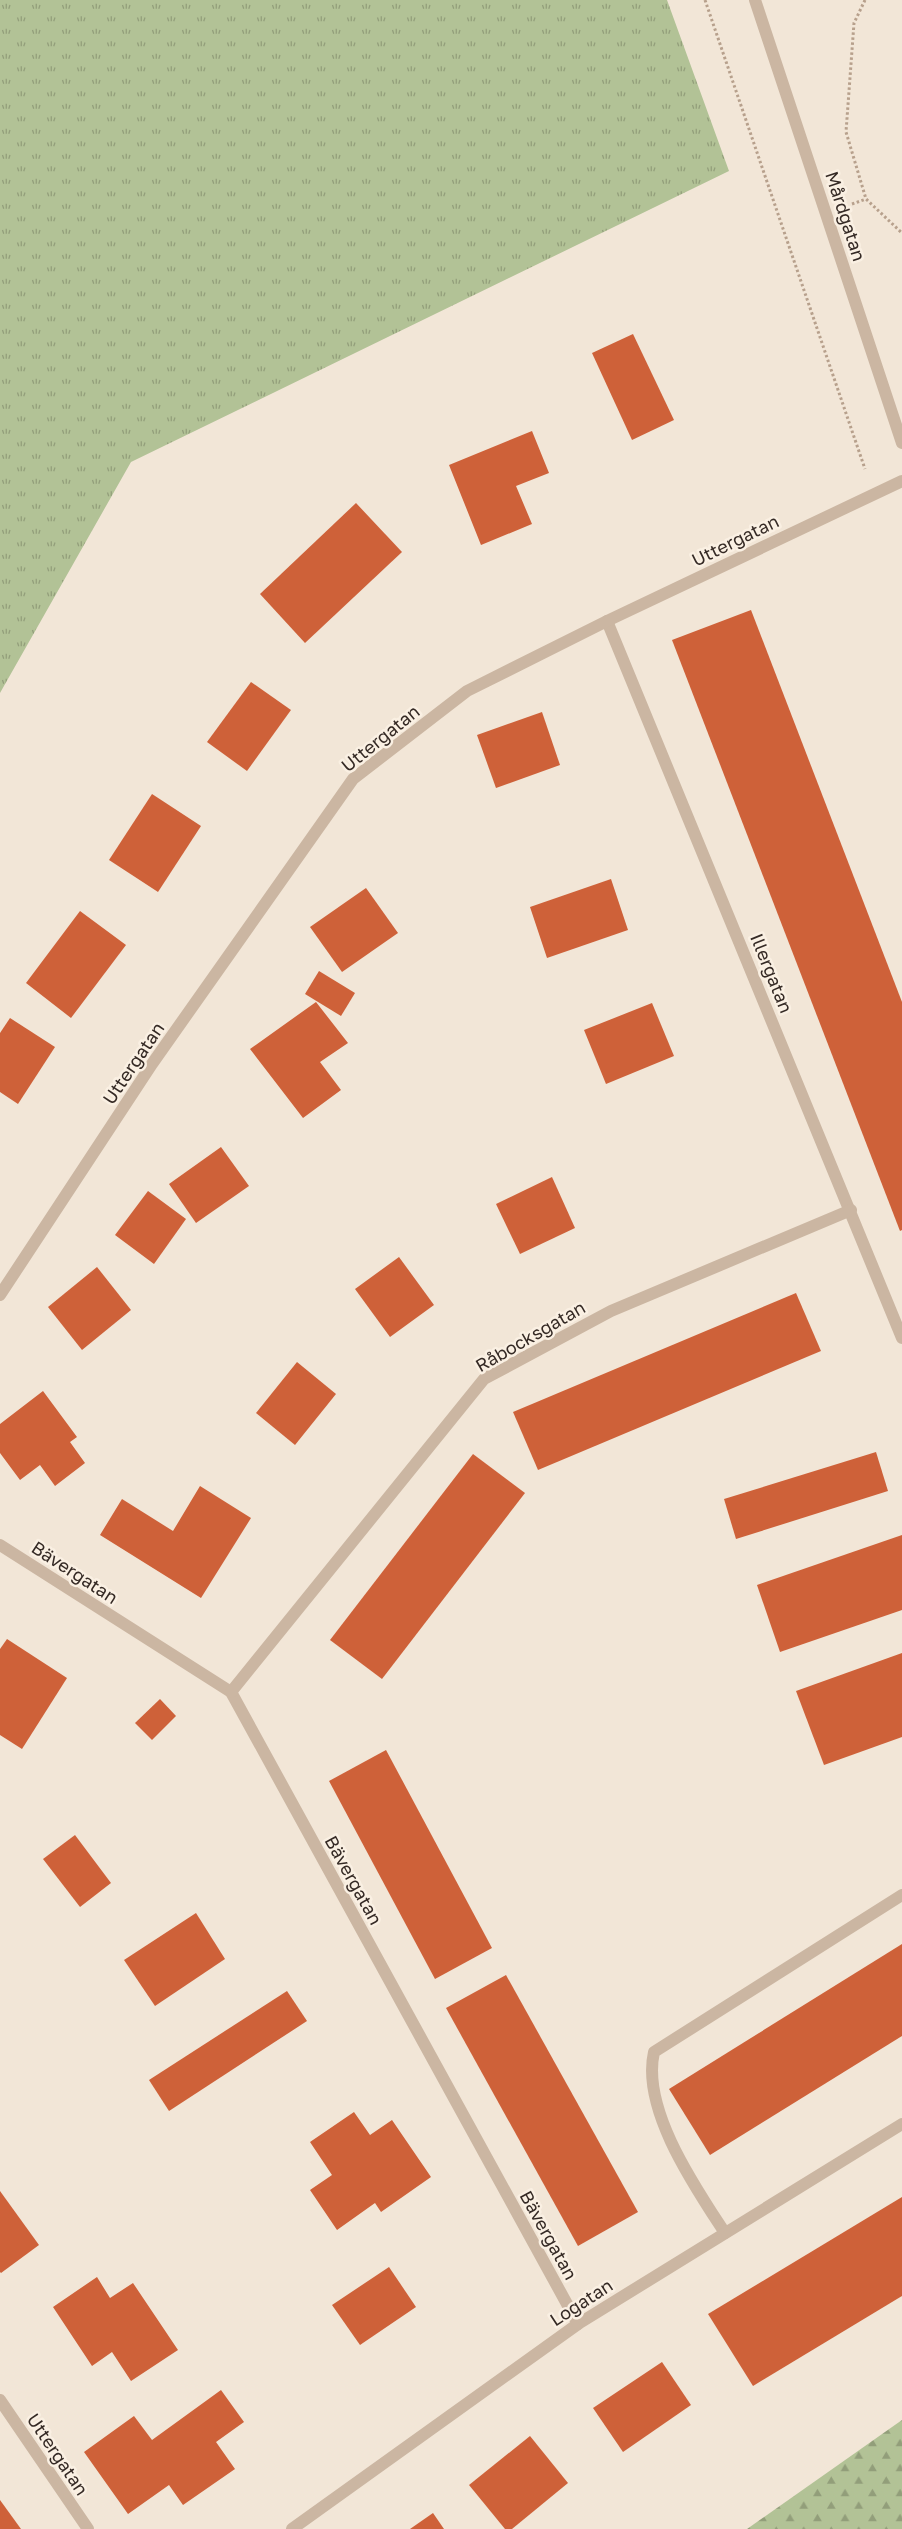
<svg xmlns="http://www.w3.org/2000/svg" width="902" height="2529" font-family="'Golos Text',sans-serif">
	<defs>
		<pattern id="grass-tufts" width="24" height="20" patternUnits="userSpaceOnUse" patternTransform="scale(1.25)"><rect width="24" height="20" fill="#b2c296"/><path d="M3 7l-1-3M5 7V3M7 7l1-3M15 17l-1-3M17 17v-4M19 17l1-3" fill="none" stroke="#929e7a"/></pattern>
		<pattern id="forest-firs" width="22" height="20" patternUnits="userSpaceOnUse" patternTransform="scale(1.25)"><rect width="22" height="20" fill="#b2c296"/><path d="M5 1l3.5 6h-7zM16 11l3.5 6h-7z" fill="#929e7a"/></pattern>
	</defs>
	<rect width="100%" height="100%" fill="#f2e6d7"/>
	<polygon fill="url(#grass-tufts)" points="0,0 667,0 729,171 131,462 0,693"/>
	<polygon fill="url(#forest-firs)" points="902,2420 902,2529 747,2529"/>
	<g fill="#ce6139">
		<polygon points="633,334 674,420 632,440 592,353"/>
		<polygon points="532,431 549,473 516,486 532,524 481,545 449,465"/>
		<polygon points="356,503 402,552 305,643 260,594"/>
		<polygon points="751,610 902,1002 902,1230 900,1231 672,640"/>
		<polygon points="251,682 291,710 247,771 207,742"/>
		<polygon points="542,712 560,765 496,788 477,735"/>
		<polygon points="152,794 201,826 158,892 109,860"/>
		<polygon points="611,879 628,930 547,958 530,907"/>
		<polygon points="366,888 398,933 342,972 310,927"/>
		<polygon points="80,911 126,945 71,1018 26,983"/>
		<polygon points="319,971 355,993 341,1016 305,994"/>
		<polygon points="316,1002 348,1043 320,1062 341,1090 303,1118 250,1049"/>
		<polygon points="652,1003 674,1056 606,1084 584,1030"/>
		<polygon points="10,1018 55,1047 18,1104 0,1092 0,1033"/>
		<polygon points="221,1147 249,1186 196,1223 169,1184"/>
		<polygon points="552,1177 575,1228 520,1254 496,1204"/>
		<polygon points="148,1191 186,1219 154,1264 115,1235"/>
		<polygon points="399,1257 434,1305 390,1337 355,1289"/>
		<polygon points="97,1267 131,1310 82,1350 48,1307"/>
		<polygon points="796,1293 821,1351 538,1470 513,1412"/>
		<polygon points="297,1362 336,1394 295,1445 256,1413"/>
		<polygon points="43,1391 77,1437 70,1442 85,1463 55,1486 40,1465 20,1480 0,1453 0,1424"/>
		<polygon points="876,1452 888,1491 736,1539 724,1499"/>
		<polygon points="473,1454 525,1493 382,1679 330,1640"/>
		<polygon points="200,1486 251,1518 201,1598 100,1535 122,1499 173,1531"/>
		<polygon points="902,1535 902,1610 780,1652 757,1585"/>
		<polygon points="7,1639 67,1678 22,1749 0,1735 0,1649"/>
		<polygon points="902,1653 902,1737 824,1765 796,1691"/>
		<polygon points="160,1699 176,1716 152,1740 135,1723"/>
		<polygon points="386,1750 492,1948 435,1979 329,1781"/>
		<polygon points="75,1835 111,1883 80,1907 43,1859"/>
		<polygon points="196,1913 225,1959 155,2006 124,1960"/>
		<polygon points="902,1944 902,2036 710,2155 669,2089"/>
		<polygon points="506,1975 638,2212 578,2246 446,2008"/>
		<polygon points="287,1991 307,2021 169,2111 149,2080"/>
		<polygon points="354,2112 370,2135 392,2120 431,2177 381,2212 375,2203 337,2230 310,2190 332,2175 310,2142"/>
		<polygon points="0,2191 39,2245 1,2273 0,2272"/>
		<polygon points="902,2197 902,2296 753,2386 708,2314"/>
		<polygon points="389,2267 416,2307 360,2345 332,2305"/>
		<polygon points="97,2277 110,2298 133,2283 178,2350 131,2381 112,2352 92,2366 53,2307"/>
		<polygon points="662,2362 691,2405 623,2452 593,2408"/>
		<polygon points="221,2390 244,2422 216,2442 235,2469 183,2505 169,2485 128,2514 84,2452 134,2416 152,2440"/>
		<polygon points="530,2436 568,2483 512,2529 505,2529 469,2485"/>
		<polygon points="0,2500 21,2529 0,2529"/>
		<polygon points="433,2513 444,2529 410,2529"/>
	</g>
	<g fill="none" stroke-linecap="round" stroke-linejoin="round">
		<g stroke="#b7a08c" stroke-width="3" stroke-dasharray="2.5 2.5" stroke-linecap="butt">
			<polyline points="705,0 865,469"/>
			<polyline points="865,0 854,23 846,132 866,199 902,233"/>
			<polyline points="852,204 866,199"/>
		</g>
		<path stroke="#cbb6a2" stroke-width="12" d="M725,2233C695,2187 641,2109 654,2052L902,1895"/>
		<g stroke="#cbb6a2" stroke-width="12">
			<polyline points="607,621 902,1338"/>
			<polyline points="0,1295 152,1064 353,779 467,691 607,621 902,481"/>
			<polyline points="0,1545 231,1692 578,2324"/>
			<polyline points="231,1692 484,1379 611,1311 851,1210"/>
			<polyline points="0,2400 88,2529"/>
			<polyline points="292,2529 578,2324 902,2124"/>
		</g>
		<polyline stroke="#cbb6a2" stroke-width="12" points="755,0 902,443"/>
	</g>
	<g text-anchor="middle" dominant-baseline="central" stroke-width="5" stroke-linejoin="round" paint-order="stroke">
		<g font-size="18" fill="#352a25" stroke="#faf0e3">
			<text transform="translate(846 216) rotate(72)">Mårdgatan</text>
			<text transform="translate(735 540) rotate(-26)">Uttergatan</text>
			<text transform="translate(380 738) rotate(-39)">Uttergatan</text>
			<text transform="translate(772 973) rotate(68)">Illergatan</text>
			<text transform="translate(133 1063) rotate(-56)">Uttergatan</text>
			<text transform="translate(530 1336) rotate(-30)">Råbocksgatan</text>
			<text transform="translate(75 1572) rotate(33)">Bävergatan</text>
			<text transform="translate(354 1880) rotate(61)">Bävergatan</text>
			<text transform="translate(549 2235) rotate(61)">Bävergatan</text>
			<text transform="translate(581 2302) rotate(-33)">Logatan</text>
			<text transform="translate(58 2454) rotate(56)">Uttergatan</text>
		</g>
	</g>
</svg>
